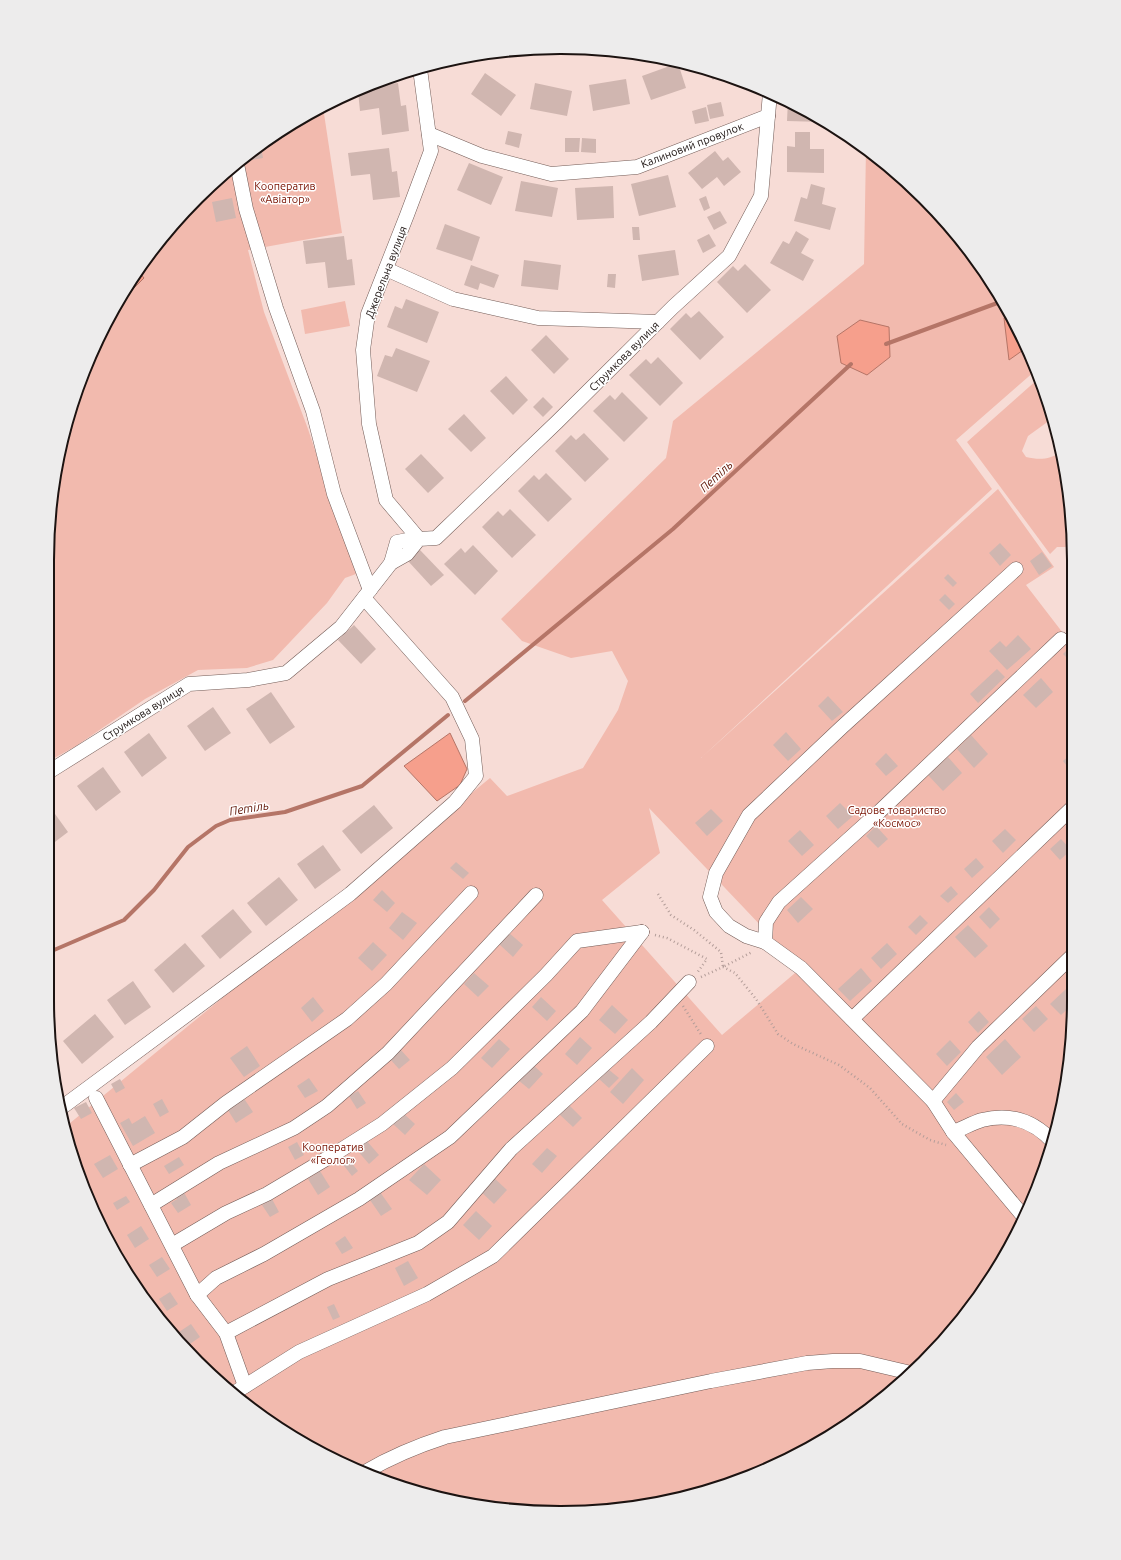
<svg xmlns="http://www.w3.org/2000/svg" width="1121" height="1560" font-family="Ubuntu,sans-serif">
	<rect width="100%" height="100%" fill="#f7dcd6"/>
	<g fill="#f2baae" fill-rule="evenodd">
		<polygon points="323,107 342,233 248,250 264,312 308,429 356,574 345,578 327,603 273,660 247,668 198,670 145,699 76,746 47,762 47,560 57,460 86,364 116,304 174,222 222,174 304,116"/>
		<path d="M866,149L873,153L947,222L1021,334L1035,371L956,440L992,489L701,758L998,489L1054,567L1026,585L1066,637L1070,635L1073,1033L1056,1133L1021,1227L968,1312L899,1386L846,1427L757,1474L627,1509H493L427,1495L334,1460L222,1385L133,1285L100,1226L64,1128L490,778L507,796L583,768L618,710L628,681L612,651L571,658L522,641L501,619L666,458L673,421L864,264ZM649,808L801,968L722,1035L602,900L660,853Z"/>
		<polygon points="345,301 350,326 305,334 301,310"/>
		<path d="M1038,379L1053,418L1028,436L1022,451L1026,457C1039,460 1049,460 1061,452L1070,493V545L1065,547H1057L1050,554L967,442Z"/>
	</g>
	<g fill="#f69f8c" stroke="#b57567">
		<polygon points="139,272 144,278 121,301 119,299"/>
		<polygon points="1008,313 1021,334 1026,348 1009,360 1004,318"/>
		<polygon points="860,320 889,327 890,357 867,375 841,363 837,336"/>
		<polygon points="450,733 467,769 460,785 437,801 404,766"/>
	</g>
	<g fill="none" stroke-linecap="round" stroke-linejoin="round">
		<g stroke="#b57567" stroke-width="4">
			<polyline points="886,344 1000,302"/>
			<polyline points="465,701 673,529 851,364"/>
			<polyline points="47,953 124,920 154,890 188,847 216,826 230,820 285,812 362,786 448,715"/>
		</g>
	</g>
	<g fill="#d0b6b0">
		<polygon points="678,63 686,88 651,100 642,76"/>
		<polygon points="702,68 718,74 720,74 713,80"/>
		<polygon points="485,73 516,95 501,116 471,94"/>
		<polygon points="626,79 630,104 593,111 589,85"/>
		<polygon points="398,83 401,106 406,105 409,131 382,135 379,108 360,111 358,91 370,86"/>
		<polygon points="535,83 572,91 567,116 530,109"/>
		<polygon points="788,100 800,108 823,122 787,121"/>
		<polygon points="721,102 724,116 710,119 707,105"/>
		<polygon points="706,107 709,121 695,124 692,111"/>
		<polygon points="508,131 522,134 519,148 505,144"/>
		<polygon points="795,132 810,132 810,149 824,149 824,173 787,172 787,146 795,147"/>
		<polygon points="565,138 580,138 579,152 565,152"/>
		<polygon points="582,138 596,139 596,153 581,152"/>
		<polygon points="261,146 263,158 246,161 246,157"/>
		<polygon points="389,148 392,172 397,171 400,197 373,200 370,174 351,176 348,153"/>
		<polygon points="715,151 723,161 728,157 741,172 724,186 717,177 702,189 688,173"/>
		<polygon points="469,163 503,177 491,205 457,190"/>
		<polygon points="668,175 676,207 639,216 631,184"/>
		<polygon points="521,181 558,188 552,217 515,211"/>
		<polygon points="811,184 825,188 822,204 836,208 830,230 794,221 801,197 807,199"/>
		<polygon points="613,186 614,218 577,220 575,188"/>
		<polygon points="706,196 710,208 704,211 699,199"/>
		<polygon points="232,198 236,218 216,222 212,202"/>
		<polygon points="720,211 727,223 714,230 707,217"/>
		<polygon points="445,224 480,237 472,261 436,249"/>
		<polygon points="632,227 639,227 640,240 633,240"/>
		<polygon points="796,231 809,239 801,253 814,260 803,281 770,263 783,241 789,244"/>
		<polygon points="709,234 716,246 703,253 697,240"/>
		<polygon points="344,236 347,260 352,259 355,285 328,288 325,262 306,264 303,241"/>
		<polygon points="675,250 679,275 642,281 638,255"/>
		<polygon points="524,260 561,265 558,290 521,286"/>
		<polygon points="745,264 771,290 747,313 717,282 733,266 738,271"/>
		<polygon points="471,265 499,275 494,288 480,283 478,290 464,285"/>
		<polygon points="608,274 616,274 615,288 607,287"/>
		<polygon points="406,299 439,312 427,343 387,327 395,306 402,309"/>
		<polygon points="699,311 724,337 700,360 670,329 686,313 691,318"/>
		<polygon points="546,335 569,359 554,374 531,350"/>
		<polygon points="396,348 430,361 417,392 377,376 385,355 392,357"/>
		<polygon points="658,357 683,383 660,406 629,375 646,359 651,364"/>
		<polygon points="506,376 528,400 513,415 490,391"/>
		<polygon points="622,392 648,418 624,442 593,411 610,395 615,400"/>
		<polygon points="543,397 553,407 543,417 533,407"/>
		<polygon points="464,414 486,438 471,452 448,429"/>
		<polygon points="584,433 609,459 585,482 555,451 571,435 576,440"/>
		<polygon points="421,454 444,478 428,493 405,469"/>
		<polygon points="546,473 572,499 548,522 518,491 534,475 539,480"/>
		<polygon points="510,509 536,535 512,558 482,527 498,511 503,516"/>
		<polygon points="1000,543 1011,555 1000,566 989,553"/>
		<polygon points="473,545 498,571 475,595 444,564 461,548 465,553"/>
		<polygon points="420,550 444,575 431,586 408,561"/>
		<polygon points="1042,552 1052,566 1039,575 1030,561"/>
		<polygon points="948,574 957,583 953,587 944,578"/>
		<polygon points="945,594 955,604 949,610 939,600"/>
		<polygon points="354,625 376,649 361,664 338,640"/>
		<polygon points="1018,635 1031,649 1007,670 989,651 1000,641 1006,647"/>
		<polygon points="1071,646 1071,662 1063,654"/>
		<polygon points="997,669 1005,677 978,703 970,694"/>
		<polygon points="1041,678 1053,692 1036,708 1023,695"/>
		<polygon points="271,692 295,727 270,744 246,709"/>
		<polygon points="828,696 843,712 832,721 818,706"/>
		<polygon points="213,707 231,733 205,751 187,726"/>
		<polygon points="786,732 801,749 788,761 773,745"/>
		<polygon points="149,733 167,758 142,777 124,752"/>
		<polygon points="971,735 988,754 974,768 957,749"/>
		<polygon points="886,753 898,766 886,776 875,764"/>
		<polygon points="1071,754 1071,771 1063,761"/>
		<polygon points="948,757 962,773 943,791 928,775"/>
		<polygon points="103,767 121,792 96,811 77,786"/>
		<polygon points="840,803 853,816 838,829 826,816"/>
		<polygon points="374,805 393,828 361,854 342,831"/>
		<polygon points="50,807 68,832 47,848 47,809"/>
		<polygon points="711,809 723,821 707,836 695,823"/>
		<polygon points="876,826 888,839 878,848 866,836"/>
		<polygon points="1005,829 1016,840 1003,853 992,841"/>
		<polygon points="800,830 814,845 802,856 788,841"/>
		<polygon points="1061,839 1071,850 1060,860 1050,849"/>
		<polygon points="323,845 341,870 315,889 297,864"/>
		<polygon points="976,858 984,867 972,878 964,869"/>
		<polygon points="456,862 469,873 463,879 450,868"/>
		<polygon points="279,877 298,900 266,926 247,903"/>
		<polygon points="951,886 958,894 948,903 940,896"/>
		<polygon points="382,890 395,903 387,912 373,900"/>
		<polygon points="801,897 813,909 798,923 787,910"/>
		<polygon points="989,907 1000,919 990,929 979,917"/>
		<polygon points="233,909 252,932 220,959 201,936"/>
		<polygon points="402,912 417,923 403,940 389,928"/>
		<polygon points="920,915 928,923 916,935 908,927"/>
		<polygon points="968,925 988,946 975,958 955,937"/>
		<polygon points="508,932 523,945 513,957 498,943"/>
		<polygon points="373,942 387,955 372,971 358,958"/>
		<polygon points="185,943 205,966 173,993 154,970"/>
		<polygon points="887,943 897,954 881,969 871,958"/>
		<polygon points="861,968 872,981 850,1001 838,989"/>
		<polygon points="474,973 489,986 478,997 464,984"/>
		<polygon points="133,981 151,1007 125,1025 107,1000"/>
		<polygon points="1066,989 1073,997 1073,1004 1061,1015 1050,1004"/>
		<polygon points="313,997 324,1011 312,1022 301,1008"/>
		<polygon points="541,997 556,1011 547,1021 532,1007"/>
		<polygon points="612,1005 628,1020 615,1034 599,1020"/>
		<polygon points="1036,1006 1048,1019 1034,1032 1022,1019"/>
		<polygon points="979,1011 989,1022 978,1033 968,1022"/>
		<polygon points="95,1014 114,1037 82,1064 63,1041"/>
		<polygon points="580,1037 592,1048 577,1065 565,1054"/>
		<polygon points="499,1039 510,1049 492,1068 481,1058"/>
		<polygon points="1005,1039 1021,1057 1002,1075 986,1057"/>
		<polygon points="950,1040 961,1052 947,1066 936,1054"/>
		<polygon points="247,1046 260,1066 244,1077 230,1058"/>
		<polygon points="400,1049 410,1060 399,1069 390,1059"/>
		<polygon points="532,1064 543,1074 529,1089 518,1080"/>
		<polygon points="632,1068 644,1080 623,1104 610,1092"/>
		<polygon points="608,1069 619,1078 609,1088 599,1079"/>
		<polygon points="309,1078 318,1091 305,1098 297,1086"/>
		<polygon points="120,1079 125,1088 116,1093 111,1084"/>
		<polygon points="358,1091 366,1103 357,1109 349,1096"/>
		<polygon points="956,1093 964,1102 954,1110 947,1102"/>
		<polygon points="243,1097 253,1112 236,1123 226,1107"/>
		<polygon points="162,1099 169,1112 160,1117 153,1104"/>
		<polygon points="86,1102 92,1113 81,1119 74,1108"/>
		<polygon points="567,1103 582,1118 573,1127 558,1113"/>
		<polygon points="403,1113 415,1124 405,1135 393,1124"/>
		<polygon points="145,1116 155,1133 133,1146 120,1123 129,1118 132,1124"/>
		<polygon points="366,1140 379,1155 369,1164 356,1149"/>
		<polygon points="297,1142 304,1155 295,1160 288,1147"/>
		<polygon points="547,1148 557,1156 542,1173 532,1164"/>
		<polygon points="110,1155 118,1169 103,1178 94,1164"/>
		<polygon points="179,1157 184,1165 169,1174 164,1166"/>
		<polygon points="347,1157 358,1171 352,1176 341,1162"/>
		<polygon points="424,1164 441,1180 427,1195 409,1180"/>
		<polygon points="320,1171 330,1187 318,1195 308,1179"/>
		<polygon points="492,1176 507,1190 494,1204 479,1190"/>
		<polygon points="182,1189 191,1205 178,1213 171,1203 177,1199 173,1194"/>
		<polygon points="380,1192 392,1209 381,1216 370,1200"/>
		<polygon points="126,1196 130,1202 117,1210 113,1203"/>
		<polygon points="272,1199 279,1212 270,1217 262,1205"/>
		<polygon points="476,1211 492,1226 479,1240 463,1225"/>
		<polygon points="141,1226 149,1239 135,1248 127,1235"/>
		<polygon points="345,1236 353,1248 342,1254 335,1243"/>
		<polygon points="162,1257 170,1269 157,1277 149,1265"/>
		<polygon points="408,1261 418,1278 404,1286 395,1268"/>
		<polygon points="170,1292 178,1304 167,1311 159,1299"/>
		<polygon points="334,1304 340,1317 333,1320 327,1307"/>
		<polygon points="191,1324 200,1337 187,1346 176,1334"/>
	</g>
	<g fill="none" stroke-linecap="round" stroke-linejoin="round">
		<g stroke="#735c57" stroke-width="15">
			<g id="minor">
				<polyline points="429,134 482,156 551,174 637,167 768,116"/>
				<polyline points="237,164 246,209 276,308 313,411 334,494 370,590"/>
				<polyline points="386,269 453,299 538,318 658,322"/>
				<polyline points="419,539 386,500 369,424 363,350 368,314 407,215 431,151 420,69"/>
				<polyline points="391,563 397,542 418,538"/>
				<polyline points="47,773 189,684 248,680 286,673 341,627 391,563 407,554 419,539 436,538 557,422 673,307 729,256 761,196 770,93"/>
				<polyline points="765,942 746,936 729,926 716,912 710,897 716,873 749,815 842,727 1016,569"/>
				<polyline points="852,1019 1072,808"/>
				<polyline points="96,1098 197,1295 226,1333 245,1386"/>
				<polyline points="933,1101 978,1047 1072,956"/>
				<polyline points="61,1108 350,894 455,802 476,776 472,739 452,697 364,598"/>
				<path d="M953,1132C962,1129 972,1123 982,1120C1010,1113 1033,1120 1053,1142"/>
				<polyline points="130,1165 183,1137 226,1103 347,1019 386,984 471,893"/>
				<polyline points="151,1205 219,1163 294,1128 327,1106 388,1053 536,895"/>
				<polyline points="1024,1217 953,1132 933,1101 801,968 765,942 766,922 779,902 880,811 1061,639"/>
				<polyline points="172,1245 226,1213 267,1194 336,1153 382,1124 452,1068 546,975 577,941 642,932"/>
				<polyline points="197,1295 216,1278 264,1254 359,1199 450,1137 582,1011 642,932"/>
				<polyline points="226,1333 328,1279 418,1243 448,1222 511,1149 651,1022 689,982"/>
				<polyline points="234,1393 299,1352 427,1294 493,1256 707,1046"/>
				<path d="M365,1472C391,1457 417,1446 445,1437L711,1381L807,1363L833,1361H860L911,1373"/>
			</g>
		</g>
		<g stroke="#b39d99" stroke-width="2.5" stroke-dasharray="1 3" stroke-linecap="butt">
			<polyline points="658,894 671,915 694,930 721,952 723,967 752,952"/>
			<polyline points="655,935 667,938 707,959 697,973"/>
			<polyline points="701,977 723,967 735,973 756,999 778,1034 793,1044 839,1065 870,1088 902,1124 930,1140 946,1145"/>
			<polyline points="683,1006 702,1036"/>
		</g>
		<use href="#minor" stroke="#fff" stroke-width="14"/>
	</g>
	<g text-anchor="middle" dominant-baseline="central" stroke-width="3" stroke-linejoin="round" paint-order="stroke">
		<g font-size="11" fill="#1c1311" stroke="#fff">
			<text transform="translate(692 145) rotate(-21)">Калиновий провулок</text>
			<text transform="translate(386 272) rotate(-69)">Джерельна вулиця</text>
			<text transform="translate(624 356) rotate(-45)">Струмкова вулиця</text>
			<text transform="translate(143 713) rotate(-32)">Струмкова вулиця</text>
		</g>
		<g font-size="11" fill="#781100" stroke="#fff">
			<text x="285" y="186">Кооператив<tspan x="285" dy="13">«Авіатор»</tspan></text>
			<text x="897" y="810">Садове товариство<tspan x="897" dy="13">«Космос»</tspan></text>
			<text x="333" y="1147">Кооператив<tspan x="333" dy="13">«Геолог»</tspan></text>
		</g>
		<g font-size="12" font-style="italic" fill="#601405" stroke="#fff">
			<text transform="translate(716 476) rotate(-43)">Петіль</text>
			<text transform="translate(249 808) rotate(-9)">Петіль</text>
		</g>
	</g>
	<path d="M0 0H1121V1560H0ZM560 54H561A506 506 0 0 1 1067 560V1000A506 506 0 0 1 561 1506H560A506 506 0 0 1 54 1000V560A506 506 0 0 1 560 54Z" fill="#edecec" fill-rule="evenodd"/>
	<path fill="none" stroke="#1c1311" stroke-width="2" d="M560 54H561A506 506 0 0 1 1067 560V1000A506 506 0 0 1 561 1506H560A506 506 0 0 1 54 1000V560A506 506 0 0 1 560 54Z"/>
</svg>
